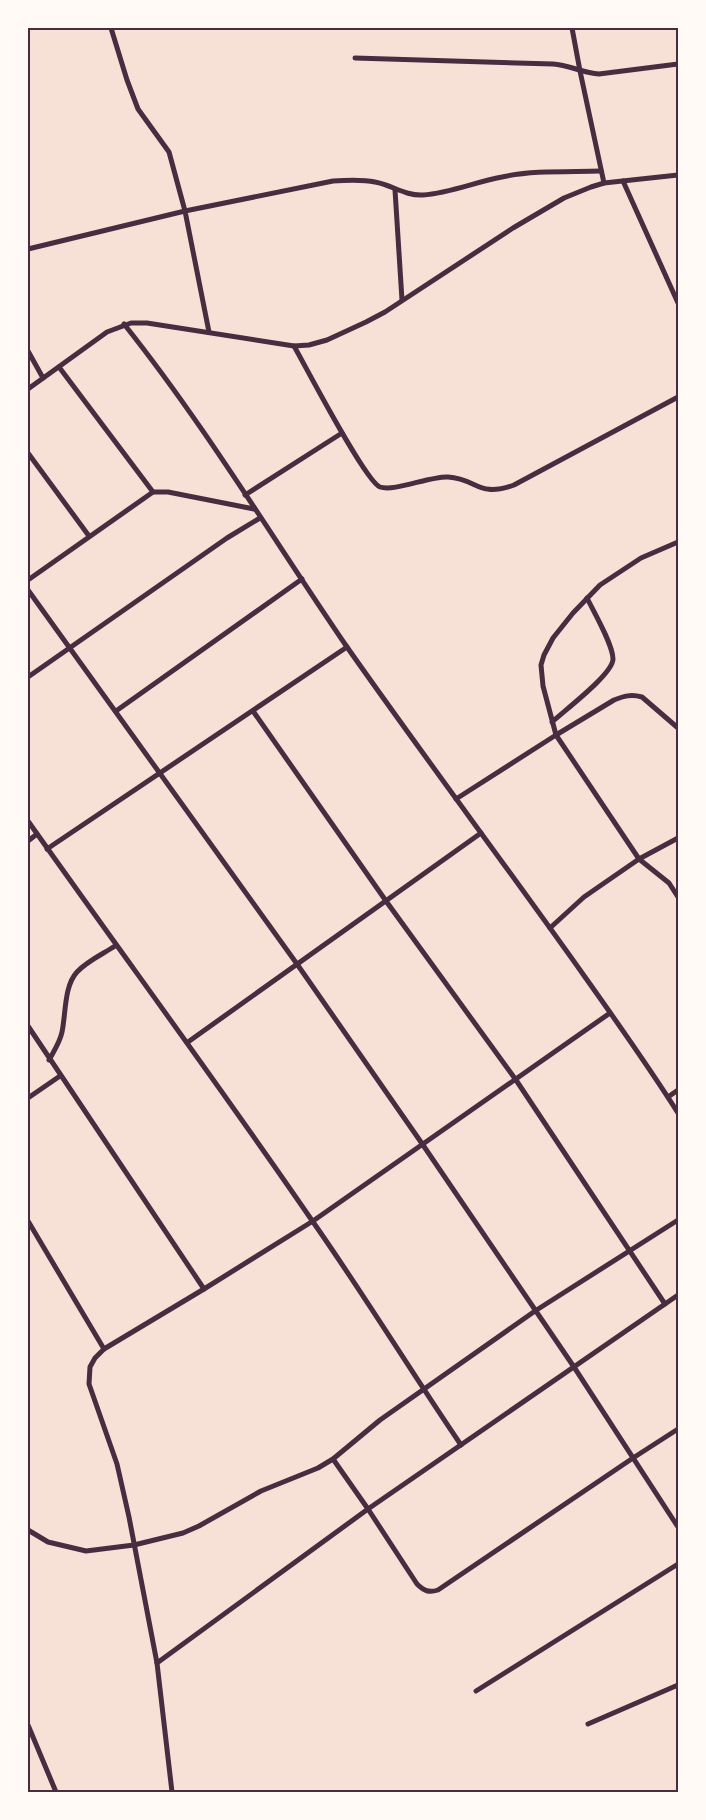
<svg xmlns="http://www.w3.org/2000/svg" width="706" height="1820" font-family="'Varela Round',sans-serif">
	<rect width="100%" height="100%" fill="#f7e1d7"/>
	<g fill="none" stroke-linecap="round" stroke-linejoin="round">
		<g stroke="#4a2c40" stroke-width="5">
			<polyline points="572,28 580,71 604,183"/>
			<path d="M355,58L553,64C569,65 583,73 599,74L678,64"/>
			<polyline points="623,181 678,303"/>
			<polyline points="395,190 402,300"/>
			<polyline points="28,249 185,211 169,152 138,109 127,80 111,28"/>
			<path d="M124,324C206,427 273,539 347,647C425,758 507,867 585,977C617,1022 649,1067 678,1113"/>
			<path d="M209,332L185,211L333,181C347,180 361,179 375,182C392,185 405,196 423,195C450,193 475,182 502,177C534,170 568,172 601,171"/>
			<path d="M294,346C306,367 365,481 380,487C394,492 430,476 448,477C478,479 478,498 514,485L678,397"/>
			<polyline points="28,351 43,378"/>
			<polyline points="59,367 153,492"/>
			<polyline points="28,389 107,332 131,323 147,323 294,346 309,345 327,340 366,322 385,312 513,228 564,198 591,187 604,183 678,175"/>
			<polyline points="28,453 89,536"/>
			<polyline points="245,495 342,433"/>
			<polyline points="678,542 641,558 600,585 573,613 553,638 544,655 541,665 543,686 556,735 639,859 669,883 678,897"/>
			<polyline points="28,580 153,492 168,492 254,509"/>
			<polyline points="28,590 297,964 423,1145 574,1367 678,1527"/>
			<polyline points="28,677 227,538 260,518"/>
			<polyline points="116,711 302,579"/>
			<polyline points="253,711 386,901 516,1080 665,1304"/>
			<path d="M552,722C565,710 613,674 613,659C613,645 594,612 587,598"/>
			<path d="M456,799L556,735L614,700C624,696 631,694 642,697L678,728"/>
			<path d="M28,821C122,954 219,1085 311,1219C363,1293 410,1370 461,1445"/>
			<polyline points="28,841 37,834"/>
			<polyline points="47,849 347,647"/>
			<polyline points="550,928 584,897 639,859 678,838"/>
			<polyline points="28,1026 204,1289"/>
			<polyline points="188,1042 481,833"/>
			<path d="M49,1060C54,1051 60,1042 62,1032C66,1013 64,986 77,972C87,961 103,954 115,946"/>
			<polyline points="668,1097 678,1090"/>
			<polyline points="28,1098 60,1076"/>
			<polyline points="28,1221 104,1349"/>
			<path d="M333,1459L368,1509L417,1584C424,1591 429,1593 438,1590L633,1458L678,1429"/>
			<polyline points="28,1530 48,1542 86,1551 134,1545 183,1533 199,1526 261,1491 318,1468 333,1459 380,1420 535,1311 678,1220"/>
			<polyline points="157,1663 368,1509 678,1295"/>
			<polyline points="476,1691 678,1564"/>
			<polyline points="588,1724 678,1685"/>
			<polyline points="28,1725 56,1792"/>
			<polyline points="172,1792 157,1663 129,1517 117,1464 89,1384 90,1367 95,1358 104,1349 204,1289 313,1221 610,1013"/>
		</g>
	</g>
	<rect width="706" height="1820" fill="none" stroke="#fffaf5" stroke-width="58"/>
	<rect x="29" y="29" width="648" height="1762" fill="none" stroke="#4a2c40" stroke-width="2"/>
</svg>
